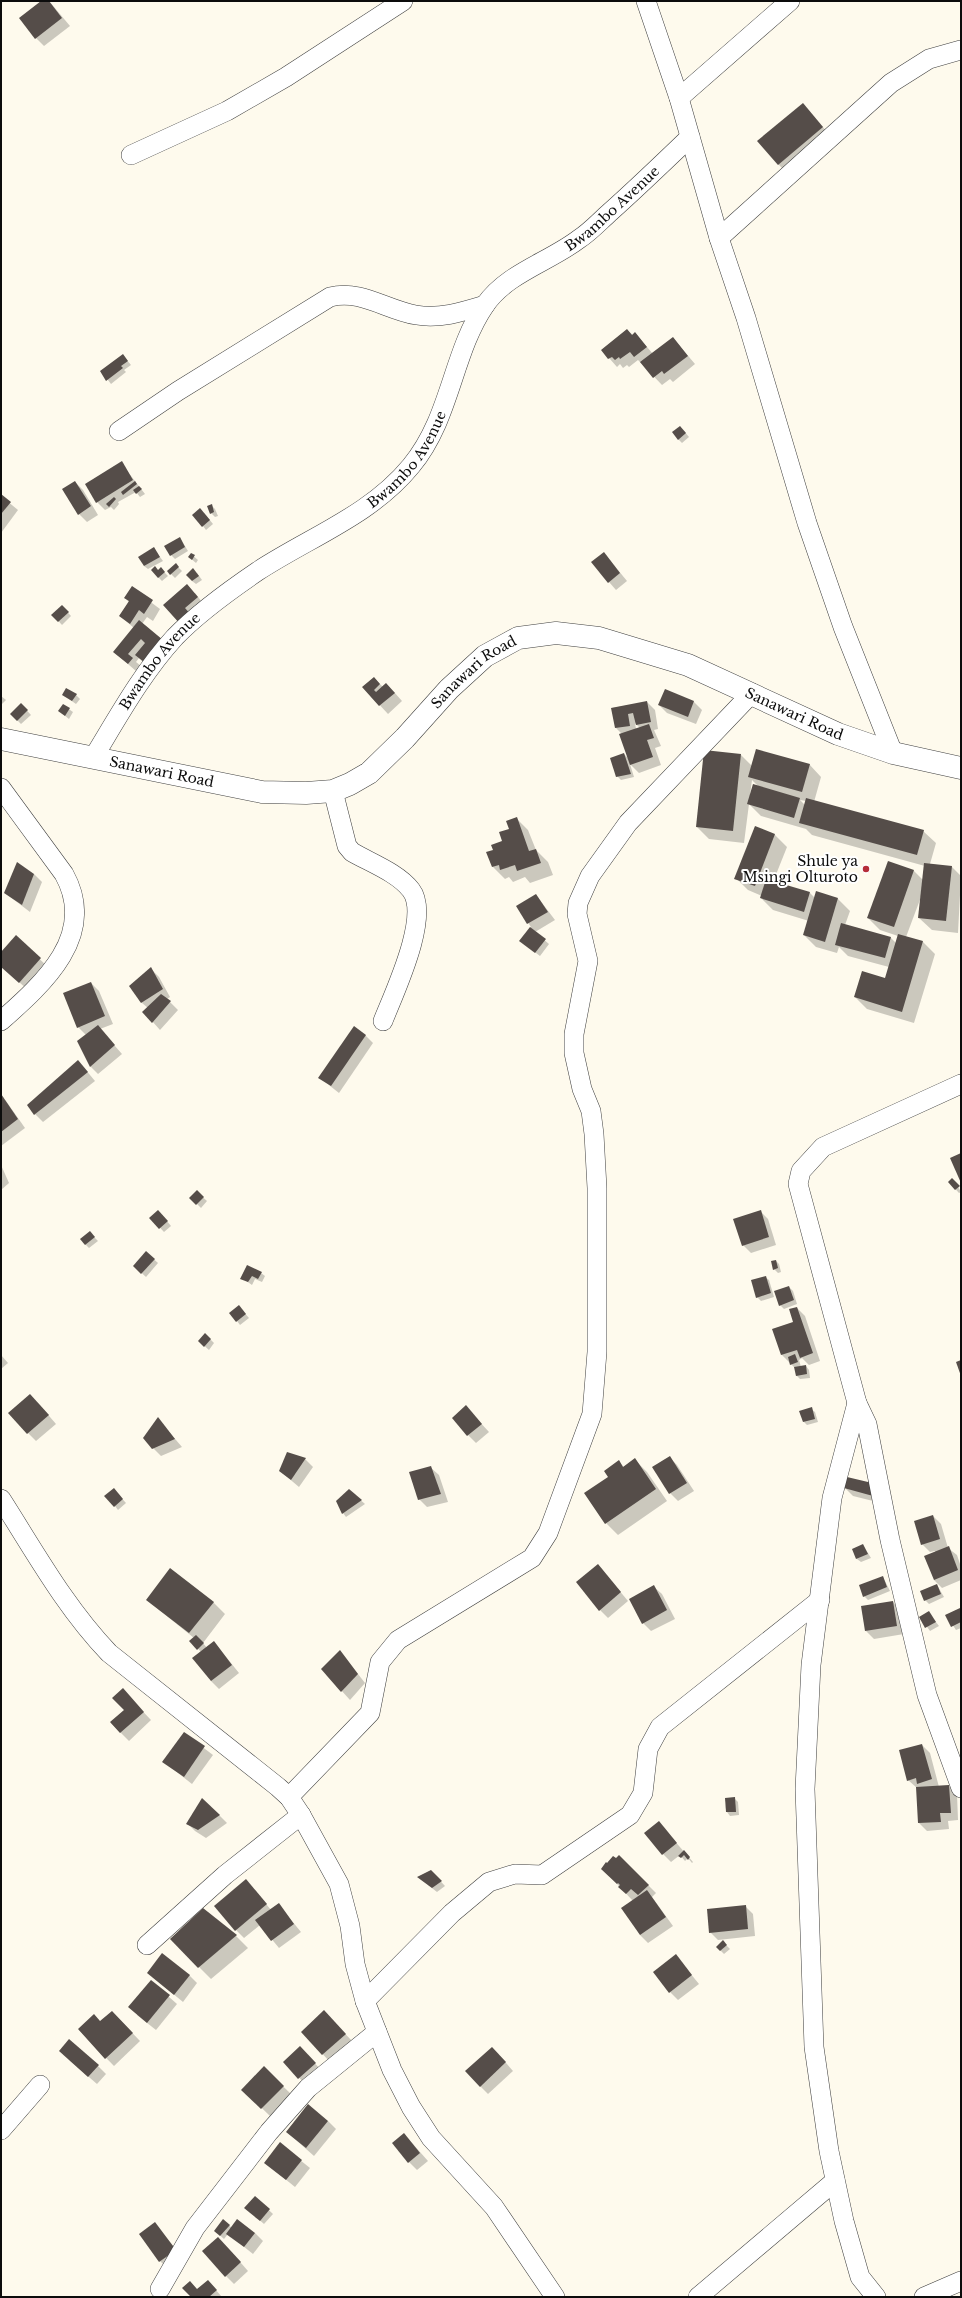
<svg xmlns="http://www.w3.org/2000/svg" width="962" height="2298" font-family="'Libre Baskerville',serif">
	<rect width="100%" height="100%" fill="#fefaed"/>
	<g fill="#0003" fill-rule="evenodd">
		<polygon points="43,1 49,1 70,26 44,46 36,38"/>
		<polygon points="803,104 834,140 790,176 778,164"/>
		<polygon points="627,330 633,335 635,333 653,354 673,338 695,364 673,382 670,379 662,385 638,360 629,367 627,365 623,368 620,364 617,367 602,350"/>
		<polygon points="126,359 131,365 124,370 126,372 111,384 101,371"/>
		<polygon points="684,431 689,437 682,443 678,439"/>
		<polygon points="121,463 145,494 140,497 136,492 118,502 119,504 114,510 111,507 105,510 97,502"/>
		<polygon points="75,482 83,490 98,515 87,522 79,514"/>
		<polygon points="1,496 18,510 1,533"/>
		<polygon points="211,505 215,509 218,516 215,517 211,513"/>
		<polygon points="204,513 213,524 206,530 203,526"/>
		<polygon points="180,538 188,551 175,559 171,555"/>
		<polygon points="154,549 163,561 148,569 144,566"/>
		<polygon points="604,553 627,581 616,590 609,582"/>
		<polygon points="191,554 198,560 196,563 189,557"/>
		<polygon points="176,565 182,571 175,578 168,571"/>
		<polygon points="161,569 168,576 162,581 158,577 158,571"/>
		<polygon points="197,573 202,580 196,584 192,581"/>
		<polygon points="132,588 160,609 153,621 147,617 142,624 162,641 144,663 139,658 136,662 141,666 136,671 114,652 134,628 120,616 129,602 125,598"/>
		<polygon points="195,593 205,606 192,617 165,605"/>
		<polygon points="62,606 71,616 62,625 53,615"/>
		<polygon points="374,678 383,687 394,692 402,701 388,714 363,687"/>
		<polygon points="63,695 76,695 80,699 76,704"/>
		<polygon points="1,696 6,700 1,705"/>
		<path d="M647,702L655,710L658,729L654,730L661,746L655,748L661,765L639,773L630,764L634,777L621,780L617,776L624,754L629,759L622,734L616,728L612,708ZM635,723L640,728L636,729Z"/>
		<polygon points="694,702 702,710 696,724 667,713 659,705"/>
		<polygon points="21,704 31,715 21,724 11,714"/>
		<polygon points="63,705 73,712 69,719 59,711"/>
		<path d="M741,755L752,766L809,764L821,777L814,802L923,831L936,843L930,864L952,867L961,876L958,933L932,930L919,918L921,897L906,937L923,942L935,954L914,1023L867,1009L855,997L886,979L889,967L848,956L839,947L837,953L816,947L804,935L809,921L773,910L761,898L762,896L748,890L736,878L755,827L775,835L787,847L773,882L810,893L815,898L838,899L850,911L845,925L891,938L896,943L898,936L880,930L868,918L889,862L914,871L923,880L925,866L812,835L806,829L761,816L749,804L744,843L709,839L697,827ZM752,780L759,787L750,795ZM800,800L806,801L805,805Z"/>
		<polygon points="516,818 528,830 536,850 548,862 553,875 530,883 525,877 513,882 509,877 505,879 493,867"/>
		<polygon points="34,874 42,882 30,912 5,893"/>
		<polygon points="536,895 555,920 535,932 549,944 540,956 520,941 531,927 517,907"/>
		<polygon points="16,937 48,967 28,990 1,966 1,953"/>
		<polygon points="151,969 159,977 170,997 167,999 178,1010 160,1030 144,1012 148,1008 142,1003"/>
		<polygon points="91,983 99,991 113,1024 100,1029 122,1054 98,1074 90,1066 86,1035 78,1027"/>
		<polygon points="365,1035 373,1043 339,1093 320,1078"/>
		<polygon points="85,1069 95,1081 43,1122 35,1114"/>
		<polygon points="1,1094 25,1128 1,1146"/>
		<polygon points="1,1165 9,1183 1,1190"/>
		<polygon points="949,1182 956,1183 961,1192 959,1193"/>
		<polygon points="197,1192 207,1201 201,1208 191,1198"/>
		<polygon points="760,1211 768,1219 776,1245 751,1253 743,1245"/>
		<polygon points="162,1215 171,1226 164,1232 151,1218"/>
		<polygon points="93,1236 98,1241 89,1248 85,1244"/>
		<polygon points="147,1253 158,1263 146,1277 134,1266"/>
		<polygon points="776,1261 779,1264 781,1272 778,1273 774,1269"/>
		<polygon points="261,1273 265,1276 262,1282 255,1279 252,1285 242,1278"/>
		<polygon points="765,1277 769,1280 774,1297 761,1301 757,1297"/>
		<polygon points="789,1287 793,1291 797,1304 784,1309 780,1305"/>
		<polygon points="797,1308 805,1316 820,1361 809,1365 802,1358 799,1360 801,1367 806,1366 809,1370 810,1378 800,1379 796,1375 796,1369 782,1355 774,1330 794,1323"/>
		<polygon points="242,1310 249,1318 240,1325 237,1321"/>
		<polygon points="205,1334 214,1343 209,1350 199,1341"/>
		<polygon points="1,1355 8,1363 1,1369"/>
		<polygon points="38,1403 56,1424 36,1441 28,1433"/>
		<polygon points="466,1407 489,1432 476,1443 468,1435"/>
		<polygon points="811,1409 815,1412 818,1422 807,1425 804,1422"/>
		<polygon points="158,1419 182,1447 161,1456 153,1448"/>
		<polygon points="669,1457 677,1465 694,1491 678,1501 670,1493 653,1467"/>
		<polygon points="305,1459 313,1467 299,1487 280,1471"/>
		<polygon points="635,1460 647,1472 667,1501 618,1535 606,1523 610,1477 619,1462 624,1467"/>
		<polygon points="430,1467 439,1475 448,1502 427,1507 419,1499"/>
		<polygon points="869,1484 881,1503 853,1496 845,1488"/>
		<polygon points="349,1490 365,1504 346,1517 343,1513"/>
		<polygon points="117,1493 126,1503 118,1510 115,1506"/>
		<polygon points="933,1516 941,1524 948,1548 957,1555 961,1567 961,1580 942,1588 934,1580 935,1551 930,1552 922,1544"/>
		<polygon points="863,1545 871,1558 861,1562 857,1559"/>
		<polygon points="598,1565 628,1601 608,1618 600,1610"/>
		<polygon points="883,1577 890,1591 868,1600 864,1596"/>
		<polygon points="937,1585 944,1597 929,1604 925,1600"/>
		<polygon points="654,1587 662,1594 675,1619 651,1631 643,1623"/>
		<polygon points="147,1600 213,1602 225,1614 203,1643 207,1648 214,1642 239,1673 219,1689 211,1681 201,1652 191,1641 194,1638"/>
		<polygon points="893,1602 901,1610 904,1634 874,1639 866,1631"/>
		<polygon points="959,1609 961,1628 956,1630 946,1615"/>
		<polygon points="928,1612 939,1626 930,1631 920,1617"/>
		<polygon points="340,1651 365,1683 350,1700 322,1669"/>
		<polygon points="130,1698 151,1720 129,1741 111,1723 125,1710"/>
		<polygon points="184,1733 213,1755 192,1784 164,1762"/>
		<polygon points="922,1745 930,1753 939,1787 949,1786 957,1794 958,1820 948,1821 949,1829 927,1831 919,1823 917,1788 908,1780"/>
		<polygon points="734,1798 738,1802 739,1815 730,1816 727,1812 726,1799"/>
		<polygon points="219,1815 227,1823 206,1838 195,1831 187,1823"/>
		<polygon points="659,1823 693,1862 692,1863 688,1858 685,1861 680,1855 671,1862 663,1854 646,1833"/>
		<polygon points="619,1856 656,1893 652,1897 673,1926 648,1943 640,1935 633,1901 603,1869"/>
		<polygon points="431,1871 445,1886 437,1892 419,1878"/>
		<polygon points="254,1889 271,1910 278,1904 301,1932 279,1948 260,1925 244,1938 236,1930"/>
		<polygon points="745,1906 753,1914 755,1936 718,1940 710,1932"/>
		<polygon points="236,1936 248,1948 211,1979 171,1939"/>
		<polygon points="723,1942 730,1949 724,1954 717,1947"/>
		<polygon points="676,1956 699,1984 678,2000 670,1992"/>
		<polygon points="148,1973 189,1975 197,1983 183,2002"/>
		<polygon points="151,1981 177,2004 156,2030 137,2015"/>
		<polygon points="120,2020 140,2041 114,2066 79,2030 101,2023"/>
		<polygon points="332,2020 353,2042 331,2063 302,2032"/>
		<polygon points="308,2056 323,2072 307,2086 284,2062"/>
		<polygon points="500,2056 513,2071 488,2094 480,2086"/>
		<polygon points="68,2059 98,2066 106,2074 97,2084"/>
		<polygon points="264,2068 291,2094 270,2116 243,2090"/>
		<polygon points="328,2121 336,2129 314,2156 287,2132"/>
		<polygon points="404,2134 428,2161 417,2170 409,2162"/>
		<polygon points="280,2144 310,2168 295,2187 274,2170"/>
		<polygon points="255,2197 273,2214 264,2224 249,2211"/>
		<polygon points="224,2221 232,2228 255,2233 263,2241 253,2254 228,2234 224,2239 215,2231"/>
		<polygon points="155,2224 183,2258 168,2269 160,2261"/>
		<polygon points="226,2246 248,2271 234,2284 226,2276"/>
		<polygon points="215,2289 222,2297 192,2297 198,2290"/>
	</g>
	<g fill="#554d49">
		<polygon points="41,1 49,1 62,18 35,39 19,18"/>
		<polygon points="803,103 823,127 778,165 757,141"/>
		<polygon points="627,329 632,335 635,332 647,347 634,357 630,352 620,359 619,357 615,360 612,357 608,359 601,350"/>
		<polygon points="673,337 688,356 664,374 662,371 653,378 640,362"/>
		<polygon points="123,354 128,361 121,366 123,368 106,381 100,371"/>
		<polygon points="680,426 686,433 678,440 672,432"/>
		<polygon points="122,461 133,480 96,503 85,484"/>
		<polygon points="75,481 91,506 78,515 62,489"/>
		<polygon points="135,481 137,484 123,495 121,492"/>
		<polygon points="139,486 142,489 136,494 133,490"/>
		<polygon points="1,494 11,502 1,514"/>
		<polygon points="114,497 116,499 109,507 106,504"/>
		<polygon points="212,504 214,512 210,514 207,506"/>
		<polygon points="200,508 210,520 202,527 192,515"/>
		<polygon points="180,537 185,547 170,556 164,546"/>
		<polygon points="154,547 160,557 144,566 138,557"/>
		<polygon points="604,552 620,573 608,583 591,562"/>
		<polygon points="191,553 195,555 192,560 188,557"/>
		<polygon points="176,563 179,567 170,575 167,571"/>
		<polygon points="155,566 158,570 161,567 165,572 158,578 151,570"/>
		<polygon points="193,568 199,576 192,581 186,575"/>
		<polygon points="187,584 198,597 185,608 192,616 181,625 163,605"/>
		<polygon points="132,586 153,600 144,614 139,610 130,624 119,616 129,601 124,598"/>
		<polygon points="62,605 69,612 58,622 51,615"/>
		<polygon points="139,620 163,640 144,662 135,655 145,643 141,639 128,654 133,658 128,664 113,652"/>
		<polygon points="374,677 380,684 374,690 376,692 386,683 395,693 379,706 362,687"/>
		<polygon points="66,688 77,694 72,701 62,695"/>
		<polygon points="665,689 694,701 688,717 658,705"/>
		<polygon points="647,701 651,722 636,725 633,713 628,714 630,726 615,728 611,708"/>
		<polygon points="21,703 28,710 17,721 10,714"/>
		<polygon points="63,704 70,708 65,716 58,711"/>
		<polygon points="649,724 654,738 647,740 653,757 630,765 619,734"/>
		<polygon points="756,749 810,764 802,792 748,777"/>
		<polygon points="704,750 741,754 733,831 696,827"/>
		<polygon points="624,753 631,774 616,777 610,758"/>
		<polygon points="753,784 800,798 794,818 747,804"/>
		<polygon points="806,798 924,830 917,855 799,823"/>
		<polygon points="517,817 529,851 536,849 541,863 517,871 515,865 500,870 499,865 492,867 486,852 493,850 491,845 502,841 499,832 509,829 506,821"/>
		<polygon points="755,826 775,834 755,886 734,879"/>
		<polygon points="888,861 914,870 894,927 867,918"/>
		<polygon points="17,862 34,874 22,905 4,893"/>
		<polygon points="924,863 952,866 946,921 918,918"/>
		<polygon points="766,879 810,892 804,912 760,898"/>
		<polygon points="816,891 838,898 825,942 803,935"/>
		<polygon points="536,894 548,912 527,924 516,906"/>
		<polygon points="841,923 891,937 885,958 835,945"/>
		<polygon points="530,927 546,939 535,953 519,941"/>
		<polygon points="898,934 923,941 902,1012 854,997 862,971 885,978"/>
		<polygon points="16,935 41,958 19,983 1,967 1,952"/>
		<polygon points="151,967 163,989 141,1003 129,986"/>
		<polygon points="91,982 105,1016 77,1028 63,993"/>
		<polygon points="161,994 171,1001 152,1023 142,1012"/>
		<polygon points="98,1025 115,1045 90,1067 77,1041"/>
		<polygon points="354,1026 366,1035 331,1086 318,1078"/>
		<polygon points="78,1060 88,1072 34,1115 27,1105"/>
		<polygon points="1,1094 18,1119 1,1132"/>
		<polygon points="961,1153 961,1183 950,1158"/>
		<polygon points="952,1178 960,1186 955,1190 948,1182"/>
		<polygon points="197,1190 204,1197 196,1205 189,1198"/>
		<polygon points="158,1210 168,1221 159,1229 149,1218"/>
		<polygon points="761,1210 769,1237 742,1246 733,1219"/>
		<polygon points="90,1231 95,1237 85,1245 80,1239"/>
		<polygon points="146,1251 155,1259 141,1274 133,1266"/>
		<polygon points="776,1260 778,1268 773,1270 771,1261"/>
		<polygon points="247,1265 262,1272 258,1279 252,1276 248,1282 240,1279"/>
		<polygon points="766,1276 771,1293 756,1298 751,1280"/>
		<polygon points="789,1286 794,1300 779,1306 774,1291"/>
		<polygon points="239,1305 246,1314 236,1322 229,1313"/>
		<polygon points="797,1307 813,1353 800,1358 797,1350 781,1355 772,1329 793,1322 789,1309"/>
		<polygon points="205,1333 211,1339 204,1347 198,1341"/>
		<polygon points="795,1354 798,1362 790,1365 788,1357"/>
		<polygon points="961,1360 961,1376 956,1362"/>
		<polygon points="806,1365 807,1374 796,1376 794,1367"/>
		<polygon points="30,1394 49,1415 27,1434 8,1413"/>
		<polygon points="466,1405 482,1424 467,1436 452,1418"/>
		<polygon points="812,1407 815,1419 803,1422 799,1411"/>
		<polygon points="158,1417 175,1439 152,1449 143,1438"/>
		<polygon points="287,1452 306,1458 291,1480 279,1471"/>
		<polygon points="670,1456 687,1483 669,1494 652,1467"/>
		<polygon points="635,1458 656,1489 605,1524 584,1493 608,1477 604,1471 619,1460 623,1467"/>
		<polygon points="431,1466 441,1494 418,1500 409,1472"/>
		<polygon points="847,1477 868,1482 870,1477 873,1496 844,1488"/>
		<polygon points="114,1488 123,1499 114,1507 104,1496"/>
		<polygon points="349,1489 362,1500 342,1514 336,1501"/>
		<polygon points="933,1515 940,1539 921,1545 914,1521"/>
		<polygon points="863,1544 868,1554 856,1559 852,1549"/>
		<polygon points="949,1546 958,1570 934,1580 924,1556"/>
		<polygon points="598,1564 621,1592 599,1611 576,1582"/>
		<polygon points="170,1568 214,1602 189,1633 146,1600"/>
		<polygon points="883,1576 887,1587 863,1597 859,1585"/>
		<polygon points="937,1584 941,1594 924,1601 920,1591"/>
		<polygon points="654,1585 667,1610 642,1624 629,1599"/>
		<polygon points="893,1601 897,1626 865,1631 861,1606"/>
		<polygon points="960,1608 961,1622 951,1627 945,1615"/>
		<polygon points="929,1611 936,1622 925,1628 919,1617"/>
		<polygon points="196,1635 204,1643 197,1650 189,1641"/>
		<polygon points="214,1641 232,1665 211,1681 192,1658"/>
		<polygon points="340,1650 358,1674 341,1692 321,1669"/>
		<polygon points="123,1688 144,1712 120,1733 110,1722 124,1710 112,1698"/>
		<polygon points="184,1732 205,1746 184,1777 162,1762"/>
		<polygon points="922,1744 932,1779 917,1784 916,1778 907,1781 899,1750"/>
		<polygon points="949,1785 951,1813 940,1813 941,1822 918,1823 916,1787"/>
		<polygon points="735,1797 736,1812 726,1812 725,1798"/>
		<polygon points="202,1798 220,1815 198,1830 186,1824"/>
		<polygon points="659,1821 677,1843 662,1855 644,1833"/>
		<polygon points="684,1850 690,1857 688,1860 684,1855 681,1858 678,1856"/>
		<polygon points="619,1855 649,1885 638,1895 631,1889 626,1894 618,1887 620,1885 618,1883 617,1884 601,1869 606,1862 607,1863 613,1856 616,1858"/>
		<polygon points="431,1870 442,1881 432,1888 417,1877"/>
		<polygon points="246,1879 267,1904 235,1931 214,1906"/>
		<polygon points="647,1890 666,1917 640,1935 621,1908"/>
		<polygon points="279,1903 294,1924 271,1941 255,1920"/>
		<polygon points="746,1905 748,1929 709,1933 707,1909"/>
		<polygon points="203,1908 237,1935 198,1968 170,1939"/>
		<polygon points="723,1940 727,1945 720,1951 716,1947"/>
		<polygon points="162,1953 190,1975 174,1995 147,1973"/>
		<polygon points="676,1954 692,1975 669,1993 653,1972"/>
		<polygon points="151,1980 170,1995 147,2023 128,2007"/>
		<polygon points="324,2010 346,2034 322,2055 301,2032"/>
		<polygon points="112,2011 133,2033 105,2059 78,2029 94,2014 100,2021"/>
		<polygon points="69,2039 99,2065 88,2077 59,2051"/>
		<polygon points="300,2046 316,2063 298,2079 283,2062"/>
		<polygon points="492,2047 506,2062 480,2087 465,2071"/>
		<polygon points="264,2066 284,2086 261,2109 241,2090"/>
		<polygon points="308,2104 328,2121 306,2148 286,2132"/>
		<polygon points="404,2133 420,2153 408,2163 392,2143"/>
		<polygon points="280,2142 302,2160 286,2180 264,2163"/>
		<polygon points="255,2196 270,2209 260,2221 244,2208"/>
		<polygon points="223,2219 230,2225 220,2236 214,2231"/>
		<polygon points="237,2219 255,2233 244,2247 226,2234"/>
		<polygon points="155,2222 176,2250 159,2262 139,2234"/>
		<polygon points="218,2237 241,2262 225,2277 202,2251"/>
		<polygon points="208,2280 217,2290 209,2297 191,2297 182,2288 190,2281 197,2289"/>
	</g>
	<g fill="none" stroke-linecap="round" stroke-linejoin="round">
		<g stroke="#3f3f3f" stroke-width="20">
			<g id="minor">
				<polyline points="646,1 679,98 719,238 746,318 807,523 843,627 893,753"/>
				<polyline points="679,98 790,1"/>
				<polyline points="131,155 227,111 286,77 403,1"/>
				<polyline points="719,238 891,83 929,59 961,50"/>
				<path d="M119,431L178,391L330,297C361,289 386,310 416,315C440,319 462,312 485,305"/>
				<path id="s1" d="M93,758C118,717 142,673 175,637C199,612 230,590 258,571C310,537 371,515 411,466C451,418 452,353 485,305C507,273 549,262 579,239C590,232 599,222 609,213C637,188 663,163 690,137"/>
				<path d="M1,788L64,874C98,935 44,983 1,1021"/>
				<path d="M333,791L347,846L352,852C371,863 398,873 411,890C431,916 394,993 383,1021"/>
				<polyline points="961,1084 823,1147 801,1171 798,1184 857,1403 867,1424 890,1540 927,1695 961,1788"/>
				<polyline points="857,1403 832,1498 811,1665 805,1789 814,2047 829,2151 844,2221 860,2277 876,2297"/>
				<path d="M1,1499C35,1552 65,1607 109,1653L278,1787L289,1797L301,1815L339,1884L350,1926L355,1964L365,2001L392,2070L411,2107L431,2138L494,2207L555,2297"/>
				<polyline points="289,1797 370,1713 380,1662 398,1640 532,1558 548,1533 592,1414 597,1352 597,1188 594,1134 591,1111 582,1089 574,1053 574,1034 588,961 577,914 578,903 590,876 628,823 752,693"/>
				<polyline points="147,1945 225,1875 301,1815"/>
				<polyline points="365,2001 452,1913 489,1882 515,1874 542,1875 630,1815 643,1793 648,1749 660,1727 820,1600"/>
				<polyline points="1,2130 40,2085"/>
				<polyline points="160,2289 195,2228 269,2132 308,2088 377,2032"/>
				<polyline points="698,2297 835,2181"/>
				<polyline points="924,2297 961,2281"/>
			</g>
		</g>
		<g stroke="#3f3f3f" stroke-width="23">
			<g id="tertiary">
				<path id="s2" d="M1,739L262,792L306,793L333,791L350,784L369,773L405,738L449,689L485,656L518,638L556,633L599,638L688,665L838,734L893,753L961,768"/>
			</g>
		</g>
		<use href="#minor" stroke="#fff" stroke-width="19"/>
		<use href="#tertiary" stroke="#fff" stroke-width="22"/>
	</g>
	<circle fill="#b52c38" stroke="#fff" stroke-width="1.5" cx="866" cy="869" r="4"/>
	<g text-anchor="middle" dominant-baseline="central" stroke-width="4" stroke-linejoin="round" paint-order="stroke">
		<g font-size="14" fill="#0c0c0c" stroke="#fff">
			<text stroke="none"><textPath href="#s1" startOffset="778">Bwambo Avenue</textPath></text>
			<text stroke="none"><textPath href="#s1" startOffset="442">Bwambo Avenue</textPath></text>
			<text stroke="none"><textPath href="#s1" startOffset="118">Bwambo Avenue</textPath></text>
			<text stroke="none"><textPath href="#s2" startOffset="524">Sanawari Road</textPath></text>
			<text stroke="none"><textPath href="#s2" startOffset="872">Sanawari Road</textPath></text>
			<text stroke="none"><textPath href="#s2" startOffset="164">Sanawari Road</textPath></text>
		</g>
		<g font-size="14" fill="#0c0c0c" stroke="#fff" text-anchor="end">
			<text x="858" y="861">Shule ya<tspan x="858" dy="16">Msingi Olturoto</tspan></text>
		</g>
	</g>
	<rect width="962" height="2298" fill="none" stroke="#0c0c0c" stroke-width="4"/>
</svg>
